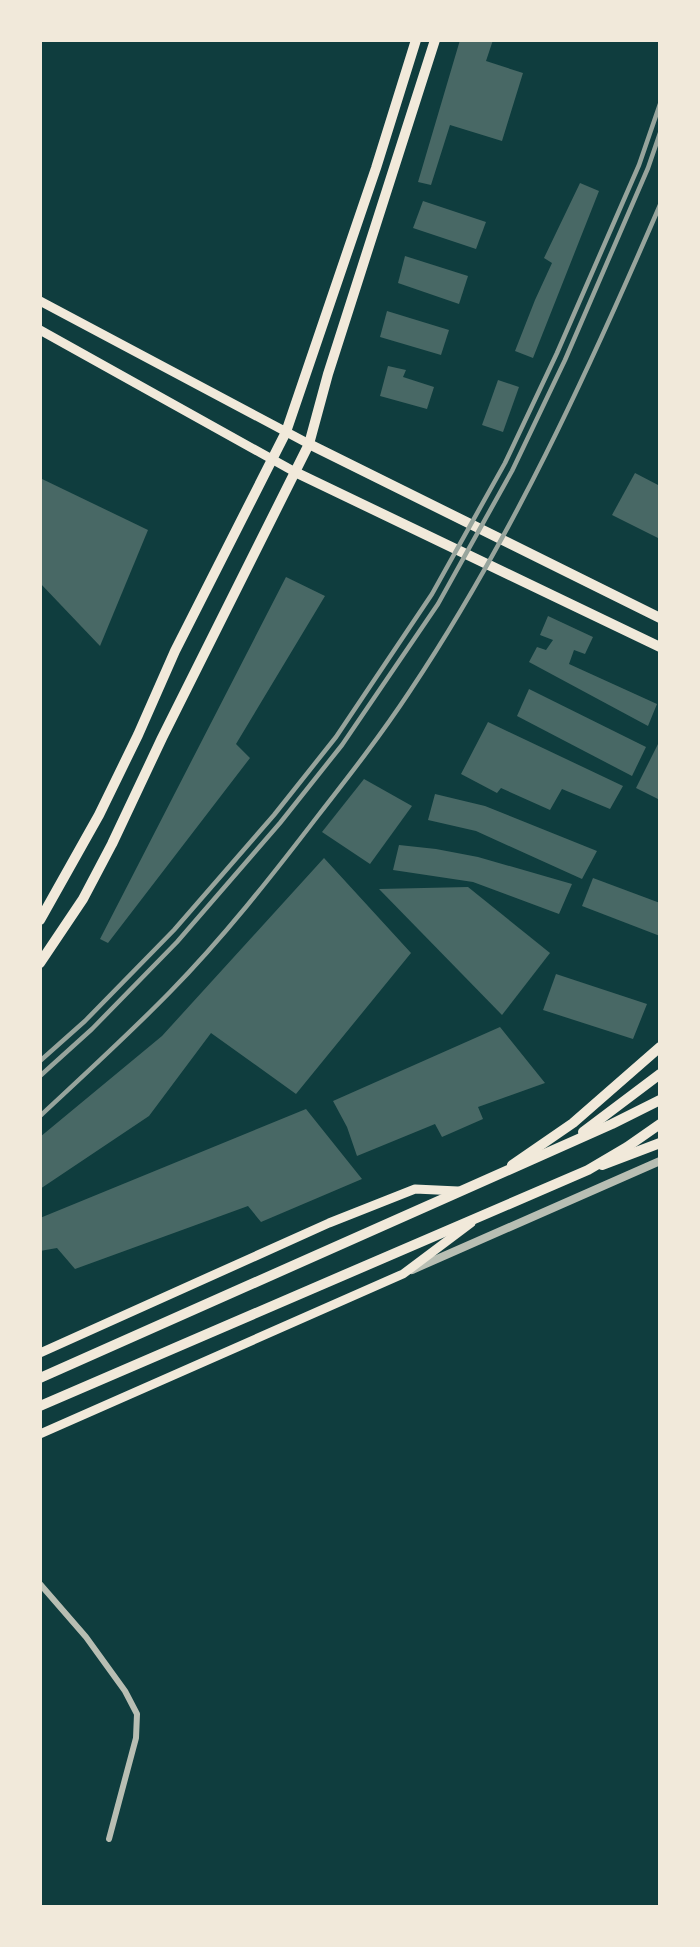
<svg xmlns="http://www.w3.org/2000/svg" width="700" height="1947" font-family="Lora,serif">
	<rect width="100%" height="100%" fill="#0f3d3e"/>
	<g fill="#486865">
		<polygon points="460,40 493,40 486,61 523,73 502,141 450,125 431,185 418,182"/>
		<polygon points="580,183 599,191 533,358 515,351 535,300 552,263 544,258"/>
		<polygon points="423,201 486,222 476,249 413,228"/>
		<polygon points="405,256 468,276 459,304 398,283"/>
		<polygon points="387,311 449,330 441,355 380,337"/>
		<polygon points="388,366 406,370 403,377 434,387 427,409 380,396"/>
		<polygon points="498,380 519,387 503,432 482,425"/>
		<polygon points="635,473 660,486 660,539 612,515"/>
		<polygon points="40,478 148,530 100,646 40,583"/>
		<polygon points="286,577 325,596 236,744 250,758 108,943 100,939"/>
		<polygon points="548,616 593,637 585,654 574,650 569,664 657,704 648,726 529,662 537,647 546,650 553,640 540,635"/>
		<polygon points="529,689 646,747 632,776 517,716"/>
		<polygon points="488,722 623,786 610,809 562,789 550,810 501,788 497,793 461,774"/>
		<polygon points="658,744 660,745 660,800 636,788"/>
		<polygon points="364,779 412,806 370,864 322,832"/>
		<polygon points="435,794 485,806 597,851 582,879 476,831 428,820"/>
		<polygon points="399,845 436,849 478,857 572,884 559,914 473,882 393,870"/>
		<polygon points="324,858 411,953 296,1094 211,1033 149,1116 40,1189 40,1137 162,1036"/>
		<polygon points="593,878 660,903 660,936 582,906"/>
		<polygon points="468,887 550,953 502,1015 379,889"/>
		<polygon points="556,974 647,1004 633,1039 543,1010"/>
		<polygon points="500,1027 545,1083 478,1107 483,1119 442,1137 435,1124 357,1156 347,1127 333,1101"/>
		<polygon points="306,1109 362,1179 261,1222 248,1206 75,1269 57,1248 40,1251 40,1218"/>
	</g>
	<g fill="none" stroke-linecap="round" stroke-linejoin="round">
		<polyline stroke="#b8beb3" stroke-width="6" points="40,1584 86,1637 125,1691 137,1714 136,1738 109,1839"/>
		<polyline stroke="#b8beb3" stroke-width="8" points="412,1270 660,1161"/>
		<g stroke="#f1e9da" stroke-width="9">
			<polyline points="40,301 309,444"/>
			<polyline points="40,330 295,472"/>
			<polyline points="40,1353 329,1223 415,1189 458,1191"/>
			<polyline points="40,1434 403,1274 471,1223"/>
		</g>
		<g stroke="#f1e9da" stroke-width="10">
			<polyline points="309,444 660,618"/>
			<polyline points="295,472 660,647"/>
			<polyline points="40,920 99,815 138,735 175,651 286,432 376,168 416,40"/>
			<polyline points="40,963 83,899 112,844 162,738 309,444 328,374 435,40"/>
			<polyline points="512,1165 573,1123 660,1047"/>
			<polyline points="602,1165 660,1143"/>
		</g>
		<g stroke="#f1e9da" stroke-width="10">
			<polyline points="583,1132 660,1074"/>
			<polyline points="40,1378 612,1124 660,1100"/>
			<polyline points="40,1406 588,1170 627,1147 660,1124"/>
		</g>
		<g stroke="#97a49c" stroke-width="4.5">
			<polyline points="40,1061 85,1021 174,930 274,815 336,737 432,594 505,463 557,353 639,165 660,104"/>
			<polyline points="40,1076 92,1029 177,942 280,823 342,745 438,604 512,471 565,360 648,168 660,133"/>
			<path d="M40,1116C84,1075 128,1035 170,992C223,938 271,877 317,817C349,776 381,735 410,691C511,540 588,372 660,205"/>
		</g>
	</g>
	<rect width="700" height="1947" fill="none" stroke="#f1e9da" stroke-width="84"/>
</svg>
